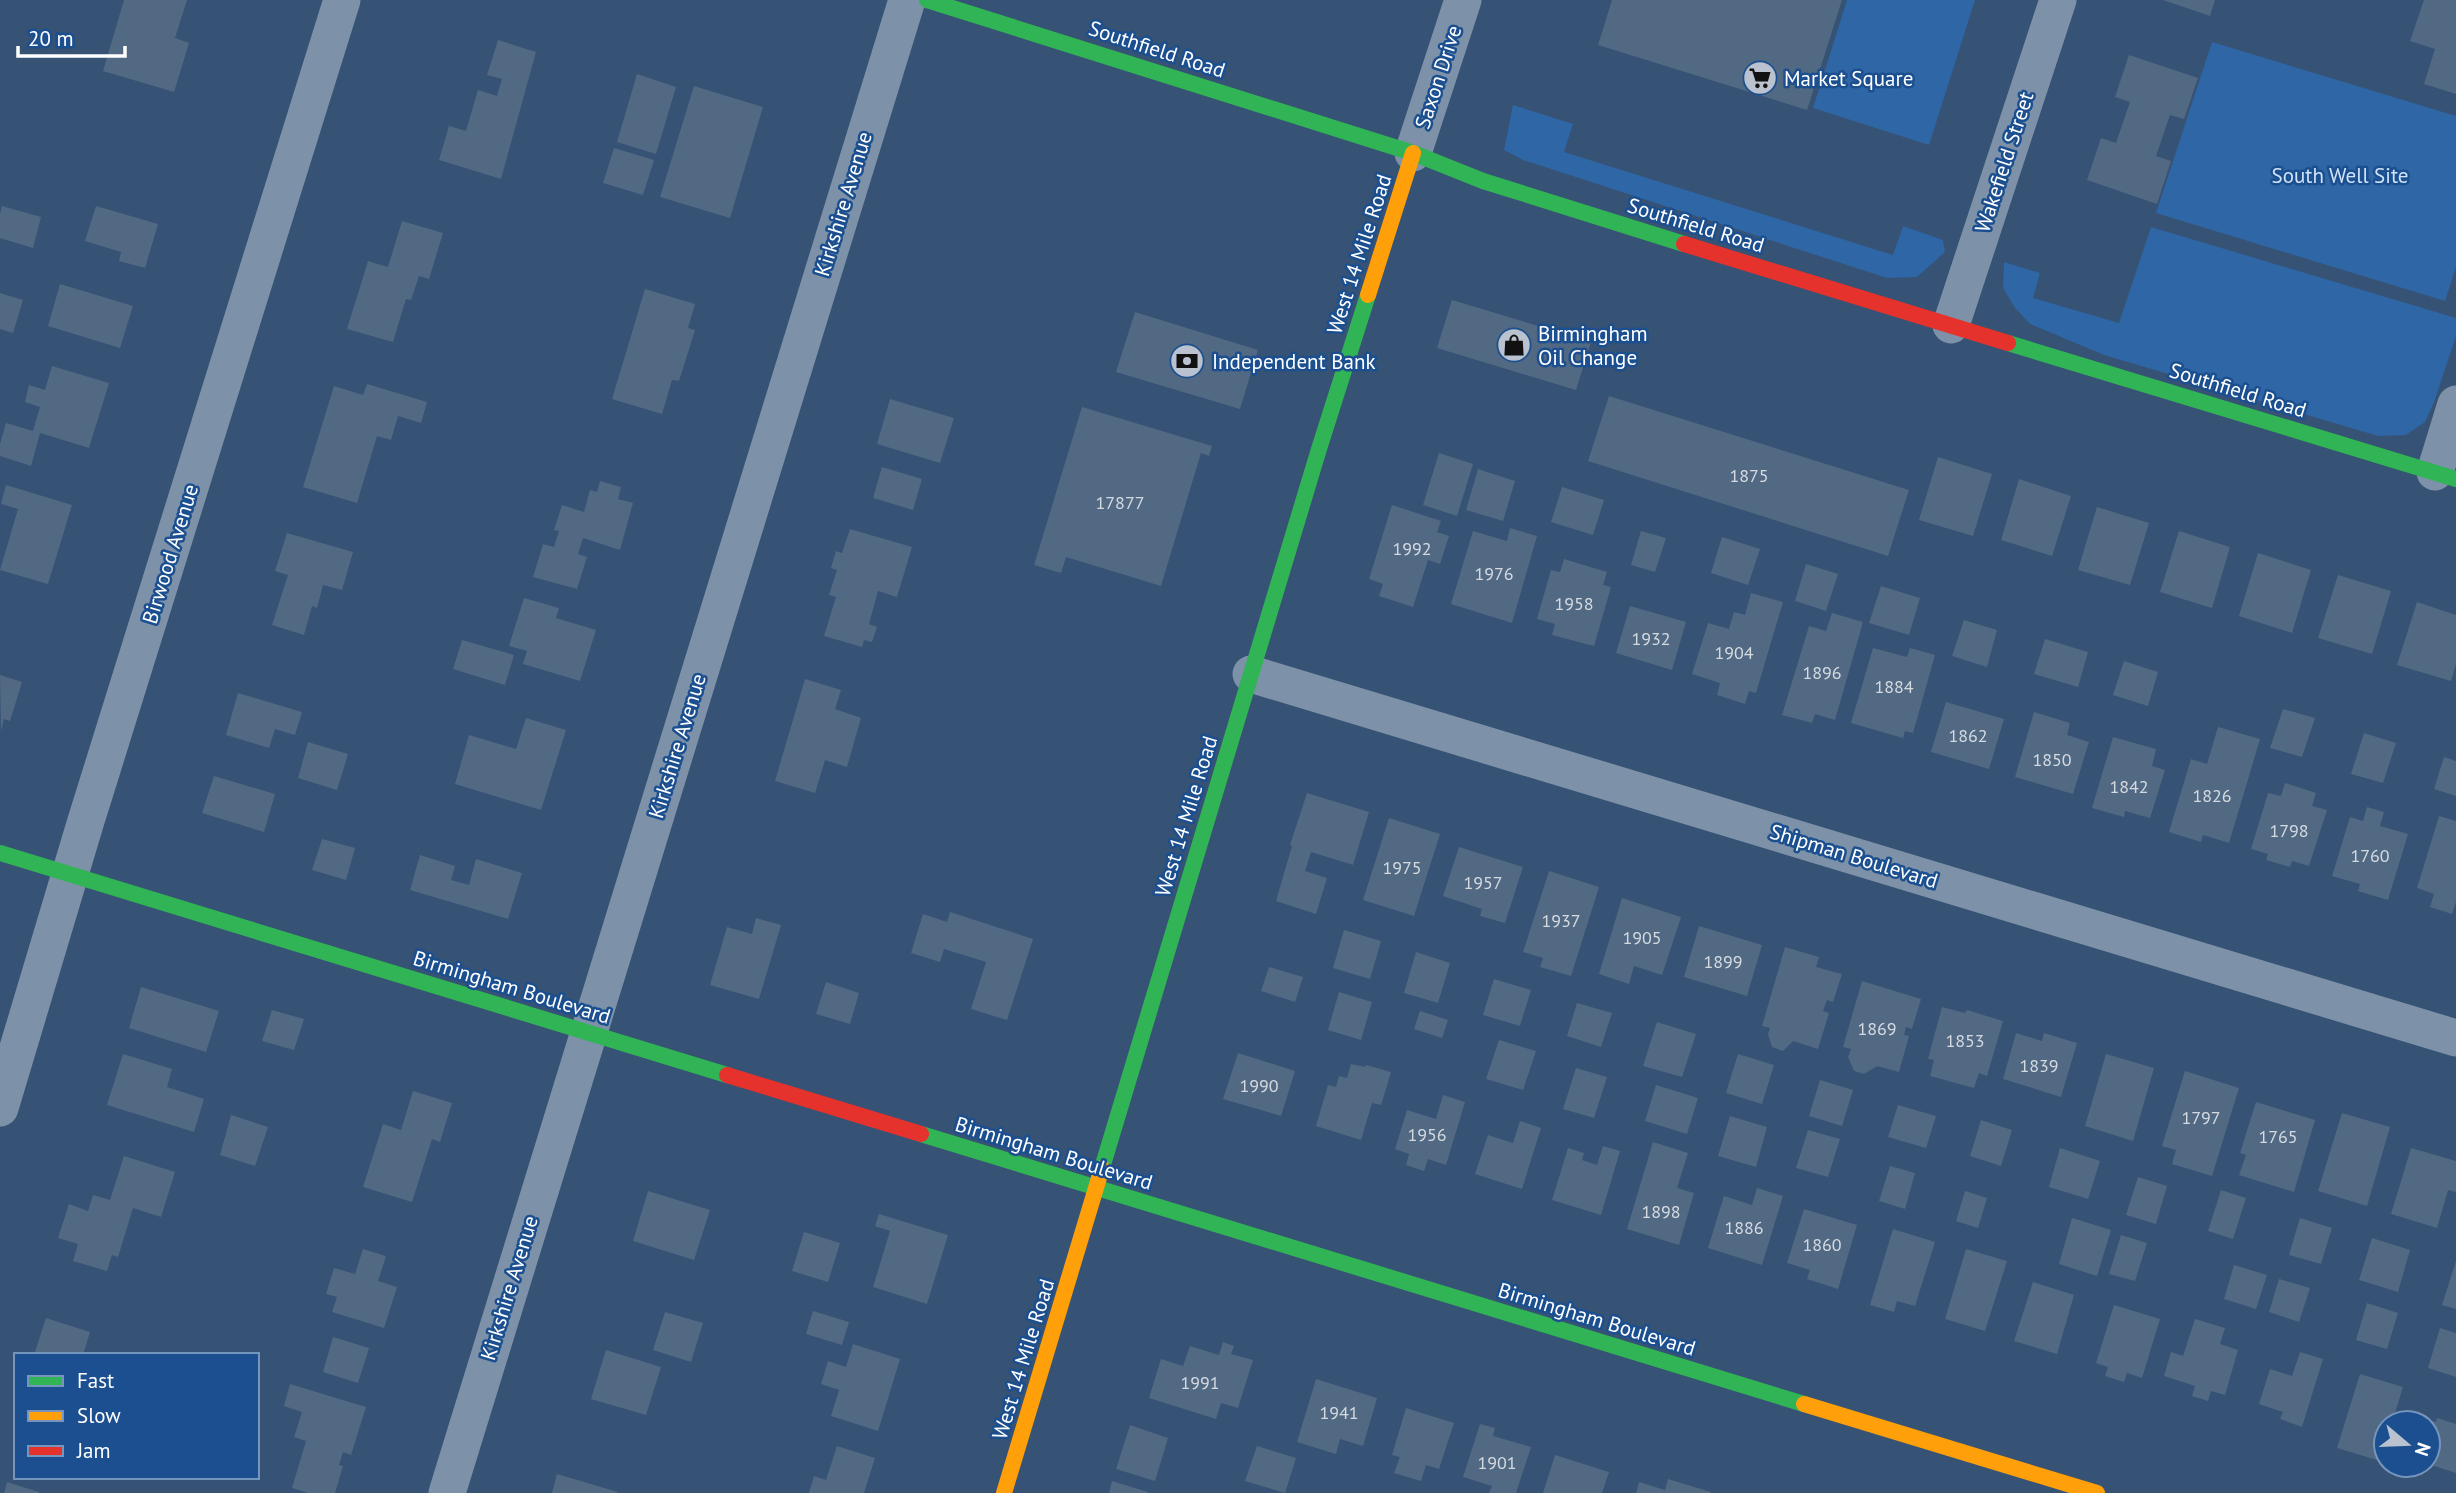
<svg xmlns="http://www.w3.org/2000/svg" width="2456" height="1493" font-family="'PT Sans',sans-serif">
	<rect width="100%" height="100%" fill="#365274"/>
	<g fill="#2f66a5">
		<polygon points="1847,0 1975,0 1929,145 1813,108"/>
		<polygon points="2212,42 2456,116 2456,267 2445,301 2156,213"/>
		<polygon points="1513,105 1573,124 1564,152 1893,255 1903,226 1943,240 1945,252 1917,277 1887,278 1523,160 1504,150"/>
		<polygon points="2151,227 2456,318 2456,336 2434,402 2425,422 2406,435 2378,436 2104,355 2030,324 2015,308 2003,288 2004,262 2040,273 2033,298 2119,323"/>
	</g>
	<g fill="#526984">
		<polygon points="124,0 187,0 175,38 189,43 174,92 103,71"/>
		<polygon points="1612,0 1842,0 1807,110 1598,45"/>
		<polygon points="2163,0 2215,0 2210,16"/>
		<polygon points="2424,0 2456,0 2456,94 2424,84 2435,49 2410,41"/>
		<polygon points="498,40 536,52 501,179 439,160 449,126 466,131 478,90 497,96 502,79 487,75"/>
		<polygon points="2129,55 2198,78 2184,119 2170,115 2156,156 2171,161 2157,204 2087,180 2101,138 2116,143 2130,102 2115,97"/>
		<polygon points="637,74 676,87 656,154 617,142"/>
		<polygon points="694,86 763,107 730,218 660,197"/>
		<polygon points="614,148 654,160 643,195 603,183"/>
		<polygon points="2,206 41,217 33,248 0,238 0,214"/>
		<polygon points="96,206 158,224 145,268 119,261 121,252 85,241"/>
		<polygon points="402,221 443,233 429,279 419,276 411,300 406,299 393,342 347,329 368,261 388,267"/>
		<polygon points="60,284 133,306 120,348 48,326"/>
		<polygon points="645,289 695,304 688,328 695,330 679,381 672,380 662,414 612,399"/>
		<polygon points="0,293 23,300 13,333 0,329"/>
		<polygon points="1452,300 1591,342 1576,390 1437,348"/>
		<polygon points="1135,312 1258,350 1240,409 1116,372"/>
		<polygon points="52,366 109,383 89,448 40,433 31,466 0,456 0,444 6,423 33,431 40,407 25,402 29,385 45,390"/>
		<polygon points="367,384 427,402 421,423 398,416 391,440 377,436 357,503 303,487 334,386 363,395"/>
		<polygon points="1609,396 1909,490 1888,556 1588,461"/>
		<polygon points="890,399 954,418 940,463 877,444"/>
		<polygon points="1082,407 1212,446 1209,456 1201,453 1161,586 1066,557 1061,573 1034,565"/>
		<polygon points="1439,453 1473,464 1457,516 1423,505"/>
		<polygon points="1938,457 1992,474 1973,536 1919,520"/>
		<polygon points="882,467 922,479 913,510 873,498"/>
		<polygon points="1478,469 1515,481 1503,521 1466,510"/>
		<polygon points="2019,479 2071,496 2052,556 2001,540"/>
		<polygon points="600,481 621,487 618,499 633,503 620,550 583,538 578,554 587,557 577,589 533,577 543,544 554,547 559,531 554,530 562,505 584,512 590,490 597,492"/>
		<polygon points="6,485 72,505 48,584 0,570 18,509 1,504"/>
		<polygon points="1562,487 1604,500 1593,535 1551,522"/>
		<polygon points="1392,505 1441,521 1437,532 1449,536 1440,564 1428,560 1413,607 1379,596 1383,584 1369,579"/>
		<polygon points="2097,507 2149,523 2130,585 2078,570"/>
		<polygon points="1510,528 1537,536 1512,623 1451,604 1473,531 1507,541"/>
		<polygon points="850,529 912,547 897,597 878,591 869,624 877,627 872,642 864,640 862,647 824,636 836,597 829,595 837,570 831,568 836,551 842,553"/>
		<polygon points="1641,531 1666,538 1655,572 1631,565"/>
		<polygon points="2179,531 2230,547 2212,608 2160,592"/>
		<polygon points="287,533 353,552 342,590 323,585 317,608 312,606 304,635 272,625 288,575 275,571"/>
		<polygon points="1722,537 1760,549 1748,585 1711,573"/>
		<polygon points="2258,553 2311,570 2292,633 2239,616"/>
		<polygon points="1564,559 1607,572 1603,585 1611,587 1594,646 1552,635 1555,624 1537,619 1551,570 1560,572"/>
		<polygon points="1806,564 1838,574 1826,611 1795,601"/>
		<polygon points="2338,575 2391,591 2372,654 2318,638"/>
		<polygon points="1881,586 1920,598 1909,635 1869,623"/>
		<polygon points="1751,593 1783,602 1756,693 1749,691 1745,704 1717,695 1720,683 1692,674 1708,623 1729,629 1734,612 1745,615"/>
		<polygon points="524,598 559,608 556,618 596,630 580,681 523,664 527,651 509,646"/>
		<polygon points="2417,602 2456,615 2456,664 2451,681 2397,665"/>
		<polygon points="1630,606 1686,622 1672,670 1616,653"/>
		<polygon points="1832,613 1863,622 1835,720 1815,714 1812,723 1782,715 1809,626 1826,631"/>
		<polygon points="1964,620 1997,630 1987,667 1952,656"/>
		<polygon points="2045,639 2088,652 2078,687 2034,674"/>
		<polygon points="462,640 514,655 505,685 453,669"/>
		<polygon points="1873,648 1907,657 1910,648 1935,655 1913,733 1905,731 1903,738 1851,723"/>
		<polygon points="2124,661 2158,672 2148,706 2113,695"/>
		<polygon points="0,675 22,682 10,721 4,719 1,731"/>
		<polygon points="805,679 841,690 835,709 861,718 847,767 825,760 815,793 775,781"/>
		<polygon points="238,693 302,712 295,735 275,729 269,748 226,735"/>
		<polygon points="1946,702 2004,719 1989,769 1931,752"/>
		<polygon points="2283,709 2315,718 2302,757 2270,748"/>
		<polygon points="2034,712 2070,723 2067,735 2089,742 2073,794 2015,777"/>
		<polygon points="526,718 566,730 541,810 455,784 469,735 516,749"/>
		<polygon points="2218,727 2260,739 2229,843 2203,835 2201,842 2169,832 2191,759 2207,764"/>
		<polygon points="2364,733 2396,743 2383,783 2351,774"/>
		<polygon points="2113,737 2156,749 2152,766 2165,770 2150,818 2125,811 2124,817 2092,808"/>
		<polygon points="308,742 348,754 337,790 298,778"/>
		<polygon points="2444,757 2456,761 2456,796 2434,789"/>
		<polygon points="214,776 275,794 264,832 202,813"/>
		<polygon points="2285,783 2316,793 2312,806 2327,810 2309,866 2292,861 2290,867 2266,860 2268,854 2251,849 2268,793 2281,796"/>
		<polygon points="1307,793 1369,812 1353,865 1311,852 1305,871 1327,878 1316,914 1276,901 1292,846 1290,845"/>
		<polygon points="2367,807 2384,812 2380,826 2408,834 2388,900 2358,891 2360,884 2332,876 2350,817 2363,821"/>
		<polygon points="2439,816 2456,821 2456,902 2452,914 2430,907 2434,894 2417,888"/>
		<polygon points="1389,818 1440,834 1414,916 1363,900"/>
		<polygon points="322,839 355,848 346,880 312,870"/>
		<polygon points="1459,847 1523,867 1505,923 1480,916 1482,909 1443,896"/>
		<polygon points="420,855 455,866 451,880 469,885 476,859 522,873 508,919 410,890"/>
		<polygon points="1549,871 1599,887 1571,976 1540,967 1543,958 1523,952"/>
		<polygon points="1622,898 1681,917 1662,975 1634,966 1629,984 1599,974"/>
		<polygon points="950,912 1033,939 1007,1020 971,1009 986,962 944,949 940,962 911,953 923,914 947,922"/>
		<polygon points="756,918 781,925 759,999 710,985 727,927 752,934"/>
		<polygon points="1699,926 1762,945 1747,996 1684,977"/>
		<polygon points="1344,930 1381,941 1370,979 1333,968"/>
		<polygon points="1785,947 1819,957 1816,967 1842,974 1833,1002 1827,1000 1823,1011 1829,1013 1818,1049 1793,1041 1783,1051 1772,1047 1768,1034 1770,1028 1762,1026"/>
		<polygon points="1416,952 1450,963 1438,1003 1404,993"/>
		<polygon points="1269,967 1303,977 1295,1002 1261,991"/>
		<polygon points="1494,979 1531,990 1520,1026 1483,1015"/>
		<polygon points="1862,981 1921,999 1912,1029 1906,1027 1904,1035 1909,1036 1899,1072 1877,1066 1864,1074 1854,1071 1848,1057 1851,1049 1843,1047"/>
		<polygon points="826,982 859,993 850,1024 816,1014"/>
		<polygon points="141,987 219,1011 206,1052 129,1028"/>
		<polygon points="1339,992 1372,1002 1361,1040 1328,1030"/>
		<polygon points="1577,1003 1612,1013 1601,1047 1567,1036"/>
		<polygon points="1942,1007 1965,1013 1967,1010 2003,1021 1987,1076 1979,1073 1974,1088 1930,1076 1934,1060 1928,1059"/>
		<polygon points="272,1010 304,1019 294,1050 262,1041"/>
		<polygon points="1420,1011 1448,1020 1442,1038 1414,1029"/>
		<polygon points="1657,1022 1696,1034 1682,1077 1643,1066"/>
		<polygon points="2016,1033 2042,1041 2044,1033 2077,1043 2061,1097 2003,1079"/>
		<polygon points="1499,1040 1536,1051 1523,1090 1486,1079"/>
		<polygon points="1238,1053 1295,1071 1281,1116 1223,1099"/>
		<polygon points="123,1054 172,1069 167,1087 204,1099 194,1132 107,1105"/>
		<polygon points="1738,1054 1774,1065 1762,1104 1726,1093"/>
		<polygon points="2106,1054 2154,1068 2133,1141 2085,1126"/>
		<polygon points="1351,1064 1365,1067 1366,1065 1391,1072 1381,1105 1372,1103 1361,1140 1316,1126 1328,1085 1336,1087 1339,1076 1347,1078"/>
		<polygon points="1576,1068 1607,1077 1594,1118 1563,1109"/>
		<polygon points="2185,1071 2239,1088 2212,1176 2172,1164 2176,1150 2162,1146"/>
		<polygon points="1820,1080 1853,1090 1842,1126 1809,1116"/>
		<polygon points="1656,1085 1698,1098 1687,1134 1645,1121"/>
		<polygon points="413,1091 452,1103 440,1142 432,1139 412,1202 363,1187 383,1124 401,1130"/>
		<polygon points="1443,1095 1465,1102 1446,1165 1428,1159 1424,1171 1406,1165 1409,1154 1395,1149 1407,1110 1436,1119"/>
		<polygon points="2256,1102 2315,1120 2294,1192 2239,1175 2246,1155 2240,1153"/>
		<polygon points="1898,1105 1936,1116 1926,1148 1888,1137"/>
		<polygon points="2342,1113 2390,1127 2367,1206 2318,1191"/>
		<polygon points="231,1115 268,1127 255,1166 220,1155"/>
		<polygon points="1730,1116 1767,1127 1756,1167 1718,1156"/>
		<polygon points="1981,1120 2012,1130 2001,1166 1970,1156"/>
		<polygon points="1520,1121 1541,1128 1522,1189 1475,1174 1488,1135 1513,1143"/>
		<polygon points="1808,1130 1840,1139 1828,1177 1796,1168"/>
		<polygon points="1653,1142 1688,1153 1677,1188 1694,1193 1679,1245 1627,1229"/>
		<polygon points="1603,1146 1620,1151 1601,1215 1552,1200 1568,1148 1584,1153 1582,1160 1597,1165"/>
		<polygon points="2060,1148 2100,1161 2088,1199 2049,1187"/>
		<polygon points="2411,1148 2456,1161 2456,1192 2448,1190 2437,1228 2391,1214"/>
		<polygon points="124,1156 175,1172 161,1217 133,1208 118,1257 112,1255 107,1271 73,1261 78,1244 58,1238 69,1204 88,1211 93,1195 110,1200"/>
		<polygon points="1890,1166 1915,1173 1905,1209 1879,1201"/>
		<polygon points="2138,1177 2167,1186 2156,1224 2126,1215"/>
		<polygon points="1757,1188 1783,1196 1762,1265 1708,1248 1724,1196 1752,1205"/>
		<polygon points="2221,1190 2246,1198 2233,1239 2208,1231"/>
		<polygon points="648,1191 710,1210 694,1260 633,1241"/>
		<polygon points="1965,1191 1987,1198 1978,1228 1956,1221"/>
		<polygon points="1804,1209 1857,1225 1838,1289 1807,1279 1810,1270 1787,1263"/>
		<polygon points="879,1214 948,1235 927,1304 873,1287 890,1231 875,1226"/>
		<polygon points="2072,1218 2111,1230 2097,1276 2059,1264"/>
		<polygon points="2300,1218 2332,1228 2321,1264 2289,1255"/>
		<polygon points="1893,1229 1935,1242 1915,1306 1897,1301 1894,1312 1870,1305"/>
		<polygon points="804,1232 840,1243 828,1282 792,1271"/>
		<polygon points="2121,1235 2147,1243 2135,1281 2109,1274"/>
		<polygon points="2372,1238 2410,1250 2398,1292 2359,1280"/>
		<polygon points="363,1249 386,1256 378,1281 397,1287 384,1328 332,1312 337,1297 326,1294 334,1268 355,1274"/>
		<polygon points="1966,1249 2007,1261 1985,1331 1945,1319"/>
		<polygon points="2456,1261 2456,1309 2442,1305"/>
		<polygon points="2234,1265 2267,1275 2256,1309 2224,1299"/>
		<polygon points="2279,1279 2310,1288 2299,1322 2269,1312"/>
		<polygon points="2033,1282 2074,1295 2057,1354 2014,1341"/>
		<polygon points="2367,1303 2398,1313 2387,1349 2356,1340"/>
		<polygon points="2114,1305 2160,1319 2142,1378 2127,1373 2124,1382 2105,1376 2108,1367 2096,1363"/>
		<polygon points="813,1311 849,1322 842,1345 806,1334"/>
		<polygon points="665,1312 703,1323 691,1362 653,1350"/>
		<polygon points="46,1318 90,1332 83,1355 34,1355"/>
		<polygon points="2195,1319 2225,1328 2220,1344 2238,1350 2225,1395 2211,1391 2208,1401 2192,1396 2195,1386 2164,1376 2171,1352 2183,1356"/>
		<polygon points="2440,1328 2456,1333 2456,1377 2428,1368"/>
		<polygon points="333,1337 369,1348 358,1383 323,1372"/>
		<polygon points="1223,1342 1234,1346 1231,1354 1253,1360 1238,1408 1221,1403 1216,1419 1149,1398 1161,1359 1183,1366 1190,1346 1219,1355"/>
		<polygon points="853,1344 900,1359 878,1431 831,1416 839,1390 821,1384 828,1361 846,1367"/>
		<polygon points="606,1350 661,1367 646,1415 591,1399"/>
		<polygon points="2300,1352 2323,1359 2302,1427 2280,1419 2283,1412 2259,1404 2270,1369 2292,1376"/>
		<polygon points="2360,1374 2403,1387 2392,1423 2386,1423 2386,1443 2380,1461 2337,1448"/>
		<polygon points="1316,1379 1377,1398 1363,1446 1340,1439 1336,1454 1297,1442"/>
		<polygon points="290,1384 366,1407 351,1455 343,1452 339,1465 343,1466 335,1493 308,1493 292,1488 306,1441 294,1437 302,1412 284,1406"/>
		<polygon points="1406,1408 1454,1423 1439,1469 1426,1465 1421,1481 1394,1473 1400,1457 1392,1455"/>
		<polygon points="2418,1417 2436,1422 2437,1418 2456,1424 2456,1473 2428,1464 2430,1441 2428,1423 2417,1423"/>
		<polygon points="1480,1424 1495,1428 1493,1436 1531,1447 1516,1493 1489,1493 1492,1486 1463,1477"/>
		<polygon points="1130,1425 1168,1438 1155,1481 1116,1469"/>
		<polygon points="837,1446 875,1458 864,1493 809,1493 814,1476 826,1480"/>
		<polygon points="1257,1446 1296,1458 1285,1493 1245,1481"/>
		<polygon points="1555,1455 1609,1472 1602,1493 1543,1493"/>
		<polygon points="557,1474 618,1492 617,1493 552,1493"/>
		<polygon points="1668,1479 1711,1492 1711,1493 1636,1493 1639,1482 1665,1490"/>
		<polygon points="1112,1481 1148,1492 1148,1493 1109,1493"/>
		<polygon points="7,1482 39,1492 39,1493 4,1493"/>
	</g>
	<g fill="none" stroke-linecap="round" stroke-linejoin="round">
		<g stroke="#7d92a8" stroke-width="37">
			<polyline points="1413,153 1463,0"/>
			<polyline points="1951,325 2058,0"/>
			<polyline points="2435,472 2456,404"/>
			<polyline points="1251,674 2456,1038"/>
			<polyline points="0,1108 85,824 342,0"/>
			<polyline points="447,1493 907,0"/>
		</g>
		<g stroke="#30b455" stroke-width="16">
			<polyline points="927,0 1413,153 1483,181 1684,244"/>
			<polyline points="2008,343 2456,479"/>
			<polyline points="0,853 727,1075"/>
			<polyline points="921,1134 1804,1404"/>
			<polyline points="1102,1168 1319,449 1368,295"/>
		</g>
		<g stroke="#ff9f0a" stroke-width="16">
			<polyline points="1368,295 1413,153"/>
			<polyline points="1804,1404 2097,1493"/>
			<polyline points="1004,1493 1102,1168"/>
		</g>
		<g stroke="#e5322d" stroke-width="16">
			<polyline points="1684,244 2008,343"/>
			<polyline points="727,1075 921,1134"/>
		</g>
	</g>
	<defs>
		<g id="supermarket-disc" transform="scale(1.75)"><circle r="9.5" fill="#b9c2ce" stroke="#1b4f8f"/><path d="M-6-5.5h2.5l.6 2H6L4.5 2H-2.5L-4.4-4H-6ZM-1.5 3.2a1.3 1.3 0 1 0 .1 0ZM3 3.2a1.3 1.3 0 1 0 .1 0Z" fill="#111"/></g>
		<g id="shop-disc" transform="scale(1.75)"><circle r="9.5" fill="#b9c2ce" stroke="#1b4f8f"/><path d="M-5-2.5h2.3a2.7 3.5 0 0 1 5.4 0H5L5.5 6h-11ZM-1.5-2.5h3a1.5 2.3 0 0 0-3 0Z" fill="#111"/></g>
		<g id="bank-disc" transform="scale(1.75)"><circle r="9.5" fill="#b9c2ce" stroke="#1b4f8f"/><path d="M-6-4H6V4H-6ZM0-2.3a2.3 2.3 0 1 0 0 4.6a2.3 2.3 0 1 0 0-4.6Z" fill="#111"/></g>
	</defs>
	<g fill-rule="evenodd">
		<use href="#supermarket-disc" x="1760" y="78"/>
		<use href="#shop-disc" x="1514" y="345"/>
		<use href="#bank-disc" x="1187" y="361"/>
	</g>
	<g text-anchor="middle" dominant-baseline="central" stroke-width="5" stroke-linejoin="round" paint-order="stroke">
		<g font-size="18" fill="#d4dae0">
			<text x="1749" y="475">1875</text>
			<text x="1120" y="502">17877</text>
			<text x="1412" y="548">1992</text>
			<text x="1494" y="573">1976</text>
			<text x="1574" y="603">1958</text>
			<text x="1651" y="638">1932</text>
			<text x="1734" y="652">1904</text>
			<text x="1822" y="672">1896</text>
			<text x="1894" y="686">1884</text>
			<text x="1968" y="735">1862</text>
			<text x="2052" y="759">1850</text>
			<text x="2129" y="786">1842</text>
			<text x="2212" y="795">1826</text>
			<text x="2289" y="830">1798</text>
			<text x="2370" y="855">1760</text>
			<text x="1402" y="867">1975</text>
			<text x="1483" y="882">1957</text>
			<text x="1561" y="920">1937</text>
			<text x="1642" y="937">1905</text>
			<text x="1723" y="961">1899</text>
			<text x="1877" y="1028">1869</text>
			<text x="1965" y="1040">1853</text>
			<text x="2039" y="1065">1839</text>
			<text x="1259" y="1085">1990</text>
			<text x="2201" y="1117">1797</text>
			<text x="1427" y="1134">1956</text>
			<text x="2278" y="1136">1765</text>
			<text x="1661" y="1211">1898</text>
			<text x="1744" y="1227">1886</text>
			<text x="1822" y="1244">1860</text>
			<text x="1200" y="1382">1991</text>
			<text x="1339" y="1412">1941</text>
			<text x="1497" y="1462">1901</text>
		</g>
		<g font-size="21" fill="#fff" stroke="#1b4f8f">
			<text transform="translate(1157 49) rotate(18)">Southfield Road</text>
			<text transform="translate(1438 77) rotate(-72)">Saxon Drive</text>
			<text transform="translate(2004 162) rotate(-72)">Wakefield Street</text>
			<text transform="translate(843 204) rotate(-73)">Kirkshire Avenue</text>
			<text transform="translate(1696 225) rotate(17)">Southfield Road</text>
			<text transform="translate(1359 254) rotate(-72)">West 14 Mile Road</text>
			<text transform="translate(2238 390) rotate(17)">Southfield Road</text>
			<text transform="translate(170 554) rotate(-73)">Birwood Avenue</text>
			<text transform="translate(677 746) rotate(-73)">Kirkshire Avenue</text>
			<text transform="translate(1186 816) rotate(-73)">West 14 Mile Road</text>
			<text transform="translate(1854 856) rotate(17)">Shipman Boulevard</text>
			<text transform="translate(512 987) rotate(17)">Birmingham Boulevard</text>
			<text transform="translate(1054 1153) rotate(17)">Birmingham Boulevard</text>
			<text transform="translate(509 1288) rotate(-73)">Kirkshire Avenue</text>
			<text transform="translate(1597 1319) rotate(17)">Birmingham Boulevard</text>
			<text transform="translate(1023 1359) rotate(-73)">West 14 Mile Road</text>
		</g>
		<g font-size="21" fill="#fff" stroke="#1b4f8f" text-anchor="start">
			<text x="1784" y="78">Market Square</text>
			<text x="1538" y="333">Birmingham<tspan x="1538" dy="24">Oil Change</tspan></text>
			<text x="1212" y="361">Independent Bank</text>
		</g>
		<g font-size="21" fill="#cfe3fa" stroke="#1b4f8f">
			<text x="2340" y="175">South Well Site</text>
		</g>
	</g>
	<rect x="14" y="1353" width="245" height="126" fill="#1b4f8f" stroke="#7695bc" stroke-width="2"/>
	<rect x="28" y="1376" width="35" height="10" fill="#30b455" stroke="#7695bc" stroke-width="2"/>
	<text x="77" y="1388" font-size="21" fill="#ffffff">Fast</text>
	<rect x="28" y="1411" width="35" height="10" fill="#ff9f0a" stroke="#7695bc" stroke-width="2"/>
	<text x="77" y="1423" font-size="21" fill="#ffffff">Slow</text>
	<rect x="28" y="1446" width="35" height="10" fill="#e5322d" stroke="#7695bc" stroke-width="2"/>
	<text x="77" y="1458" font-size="21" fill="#ffffff">Jam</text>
	<g transform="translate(2407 1444) rotate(109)"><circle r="33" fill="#1b4f8f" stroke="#7695bc" stroke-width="2"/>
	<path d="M0-5L12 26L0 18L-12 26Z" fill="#b9c2ce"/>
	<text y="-10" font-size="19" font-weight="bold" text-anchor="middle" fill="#ffffff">N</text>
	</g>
	<path d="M18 46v10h107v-10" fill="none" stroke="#ffffff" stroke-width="3.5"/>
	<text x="28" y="46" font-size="21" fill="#ffffff" stroke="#1b4f8f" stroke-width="5" paint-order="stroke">20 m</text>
</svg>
